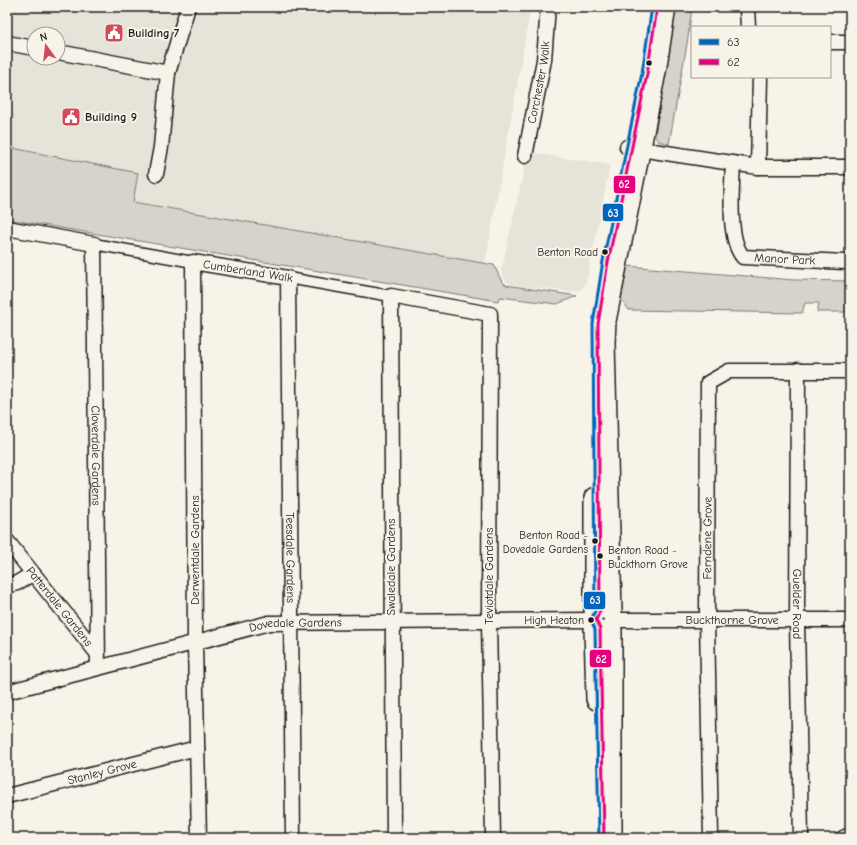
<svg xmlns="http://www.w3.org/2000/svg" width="857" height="845" font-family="'Comic Neue',sans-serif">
	<rect width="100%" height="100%" fill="#f7f3e8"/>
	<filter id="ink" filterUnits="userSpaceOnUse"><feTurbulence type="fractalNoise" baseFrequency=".025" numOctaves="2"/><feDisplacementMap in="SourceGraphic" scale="8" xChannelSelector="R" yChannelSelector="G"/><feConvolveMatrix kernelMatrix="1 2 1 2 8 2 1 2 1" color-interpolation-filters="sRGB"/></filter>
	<g filter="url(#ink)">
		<g fill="#e6e3d9" fill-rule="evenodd">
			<path d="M7,7H531L485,264L7,179ZM34,34H58V58H34Z"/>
			<polygon points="528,152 610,165 587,279 582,289 574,292 513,285 506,281 501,272"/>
		</g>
		<g fill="#d7d3cb" stroke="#7a7874">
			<polygon points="675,7 692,7 688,38 669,144 658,141 655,136"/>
			<polygon points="7,147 138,173 133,202 494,265 501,280 506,285 577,296 557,304 500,297 498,301 7,219"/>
			<polygon points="627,266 794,280 850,281 850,312 817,312 819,303 805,303 802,313 629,310 621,299"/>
		</g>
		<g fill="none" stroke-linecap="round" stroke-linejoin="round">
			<g stroke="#1c1c1c" stroke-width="13">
				<g id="pedestrian">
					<polyline points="94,244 193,262"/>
					<polyline points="288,278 391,296"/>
				</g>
			</g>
			<g stroke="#1c1c1c" stroke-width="17">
				<g id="minor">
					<polyline points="747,9 748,27"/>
					<polyline points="830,42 850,42"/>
					<polyline points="7,43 34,48"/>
					<polyline points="58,52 168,73"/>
					<polyline points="627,147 758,167 850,167"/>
					<path id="s1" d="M525,156L544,60L548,7"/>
					<path id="s2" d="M733,164C732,187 727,239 743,257L845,262L850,261"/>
					<polyline points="758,167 760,77"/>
					<polyline points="156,174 161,147 168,73 188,7"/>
					<path id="s3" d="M7,228L94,244L98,668"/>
					<path id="s4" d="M798,370L797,621L801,838"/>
					<path id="s5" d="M7,541L97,653"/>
					<polyline points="7,586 17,583 32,574"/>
					<path id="s6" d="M615,620H850"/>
					<path id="s7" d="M7,692L269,623L591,620"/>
					<path id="s8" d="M7,796L197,748"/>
					<path id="s9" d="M199,838L195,643L193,262L288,278L293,838"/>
					<polyline points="394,838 391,296 490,314 489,622 493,838"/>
					<path id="s10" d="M711,838L707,620L708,383L729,371H850"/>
					<polyline points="843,838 850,835"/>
				</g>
			</g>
			<g stroke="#1c1c1c" stroke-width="24">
				<g id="primary">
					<polyline points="595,498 595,611"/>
					<polyline points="611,612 604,343 605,321 655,72 665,7"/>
					<polyline points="595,629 597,699"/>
					<polyline points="611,629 611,838"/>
				</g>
			</g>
			<use href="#pedestrian" stroke="#f7f3e8" stroke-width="10"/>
			<use href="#minor" stroke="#f7f3e8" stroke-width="14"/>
			<use href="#primary" stroke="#f7f3e8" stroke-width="21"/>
			<g stroke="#f7f3e8" stroke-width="6">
				<polyline id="bus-1" points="599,838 595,629 591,620 595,611 593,324 603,261 642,73 652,7"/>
			</g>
			<g stroke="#f7f3e8" stroke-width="6">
				<polyline id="bus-2" points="604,838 600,629 596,620 600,611 598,324 608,262 647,74 657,8"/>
			</g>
			<use href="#bus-1" stroke="#0065bd" stroke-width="3"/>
			<use href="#bus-2" stroke="#e5007d" stroke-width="3"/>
		</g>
	</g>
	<defs>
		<g id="civic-square" transform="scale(1)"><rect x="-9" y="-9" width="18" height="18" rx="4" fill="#d1495b" stroke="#f7f3e8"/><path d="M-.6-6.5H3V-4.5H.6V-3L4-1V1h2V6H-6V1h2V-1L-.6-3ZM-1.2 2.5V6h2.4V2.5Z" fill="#fff"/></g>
	</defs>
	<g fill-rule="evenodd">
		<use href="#civic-square" x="114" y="33"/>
		<use href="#civic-square" x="71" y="117"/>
	</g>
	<g fill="#1c1c1c" stroke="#f7f3e8" stroke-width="1.5">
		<circle cx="649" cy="63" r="3.5"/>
		<circle cx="605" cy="252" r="3.5"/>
		<circle cx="595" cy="541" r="3.5"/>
		<circle cx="600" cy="556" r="3.5"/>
		<circle cx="591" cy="620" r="3.5"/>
	</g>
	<g text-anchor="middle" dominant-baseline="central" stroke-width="4" stroke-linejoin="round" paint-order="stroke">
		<g font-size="11" fill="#1c1c1c" stroke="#f7f3e8" text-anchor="end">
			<text x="598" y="252">Benton Road</text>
			<text x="588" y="535">Benton Road -<tspan x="588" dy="14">Dovedale Gardens</tspan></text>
			<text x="608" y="550" text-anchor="start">Benton Road -<tspan x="608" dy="14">Buckthorn Grove</tspan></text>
			<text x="584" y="620">High Heaton</text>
		</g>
		<g font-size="12" font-weight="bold" fill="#1c1c1c" stroke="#f7f3e8" text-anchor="start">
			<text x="128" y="33">Building 7</text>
			<text x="85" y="117">Building 9</text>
		</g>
		<g font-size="12" fill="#1c1c1c" stroke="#f7f3e8">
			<text stroke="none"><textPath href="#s1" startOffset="75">Corchester Walk</textPath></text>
			<text stroke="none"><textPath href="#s2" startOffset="137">Manor Park</textPath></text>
			<text transform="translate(248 271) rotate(9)">Cumberland Walk</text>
			<text stroke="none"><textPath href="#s3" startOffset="300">Cloverdale Gardens</textPath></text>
			<text stroke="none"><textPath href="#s10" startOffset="300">Ferndene Grove</textPath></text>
			<text transform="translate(195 550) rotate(-90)">Derwentdale Gardens</text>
			<text stroke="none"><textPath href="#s9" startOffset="952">Teesdale Gardens</textPath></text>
			<text transform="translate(391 567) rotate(-90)">Swaledale Gardens</text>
			<text transform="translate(489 576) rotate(-90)">Teviotdale Gardens</text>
			<text stroke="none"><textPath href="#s4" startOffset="234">Guelder Road</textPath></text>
			<text stroke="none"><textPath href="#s5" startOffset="84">Patterdale Gardens</textPath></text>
			<text stroke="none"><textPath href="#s6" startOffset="117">Buckthorne Grove</textPath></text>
			<text stroke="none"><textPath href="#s7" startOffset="297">Dovedale Gardens</textPath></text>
			<text stroke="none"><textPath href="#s8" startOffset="98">Stanley Grove</textPath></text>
		</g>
	</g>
	<g stroke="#f7f3e8" stroke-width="1.5">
		<rect x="613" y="175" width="23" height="19" rx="4" fill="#e5007d"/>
		<rect x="602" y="203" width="22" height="19" rx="4" fill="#0065bd"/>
		<rect x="583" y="591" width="23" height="19" rx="4" fill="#0065bd"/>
		<rect x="589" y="649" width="23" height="19" rx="4" fill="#e5007d"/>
	</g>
	<g font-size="11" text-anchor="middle" font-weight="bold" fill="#fff">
		<text x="624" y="188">62</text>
		<text x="613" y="217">63</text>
		<text x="595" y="604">63</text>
		<text x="601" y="663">62</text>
	</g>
	<rect width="857" height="845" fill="none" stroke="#f7f3e8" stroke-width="24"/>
	<rect x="12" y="12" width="833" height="821" fill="none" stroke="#1c1c1c" stroke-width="1.5" filter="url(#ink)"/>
	<rect x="691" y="26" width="140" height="52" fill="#f7f3e8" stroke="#9f9d96"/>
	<rect x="699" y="39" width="20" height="6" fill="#0065bd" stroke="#9f9d96"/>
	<text x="727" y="46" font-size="12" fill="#1c1c1c">63</text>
	<rect x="699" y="59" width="20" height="6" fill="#e5007d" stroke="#9f9d96"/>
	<text x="727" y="66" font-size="12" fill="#1c1c1c">62</text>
	<g transform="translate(46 46) rotate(345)"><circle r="19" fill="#f7f3e8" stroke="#9f9d96"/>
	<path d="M0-3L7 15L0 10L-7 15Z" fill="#d1495b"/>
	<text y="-6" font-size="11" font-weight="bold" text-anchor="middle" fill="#1c1c1c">N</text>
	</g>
</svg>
